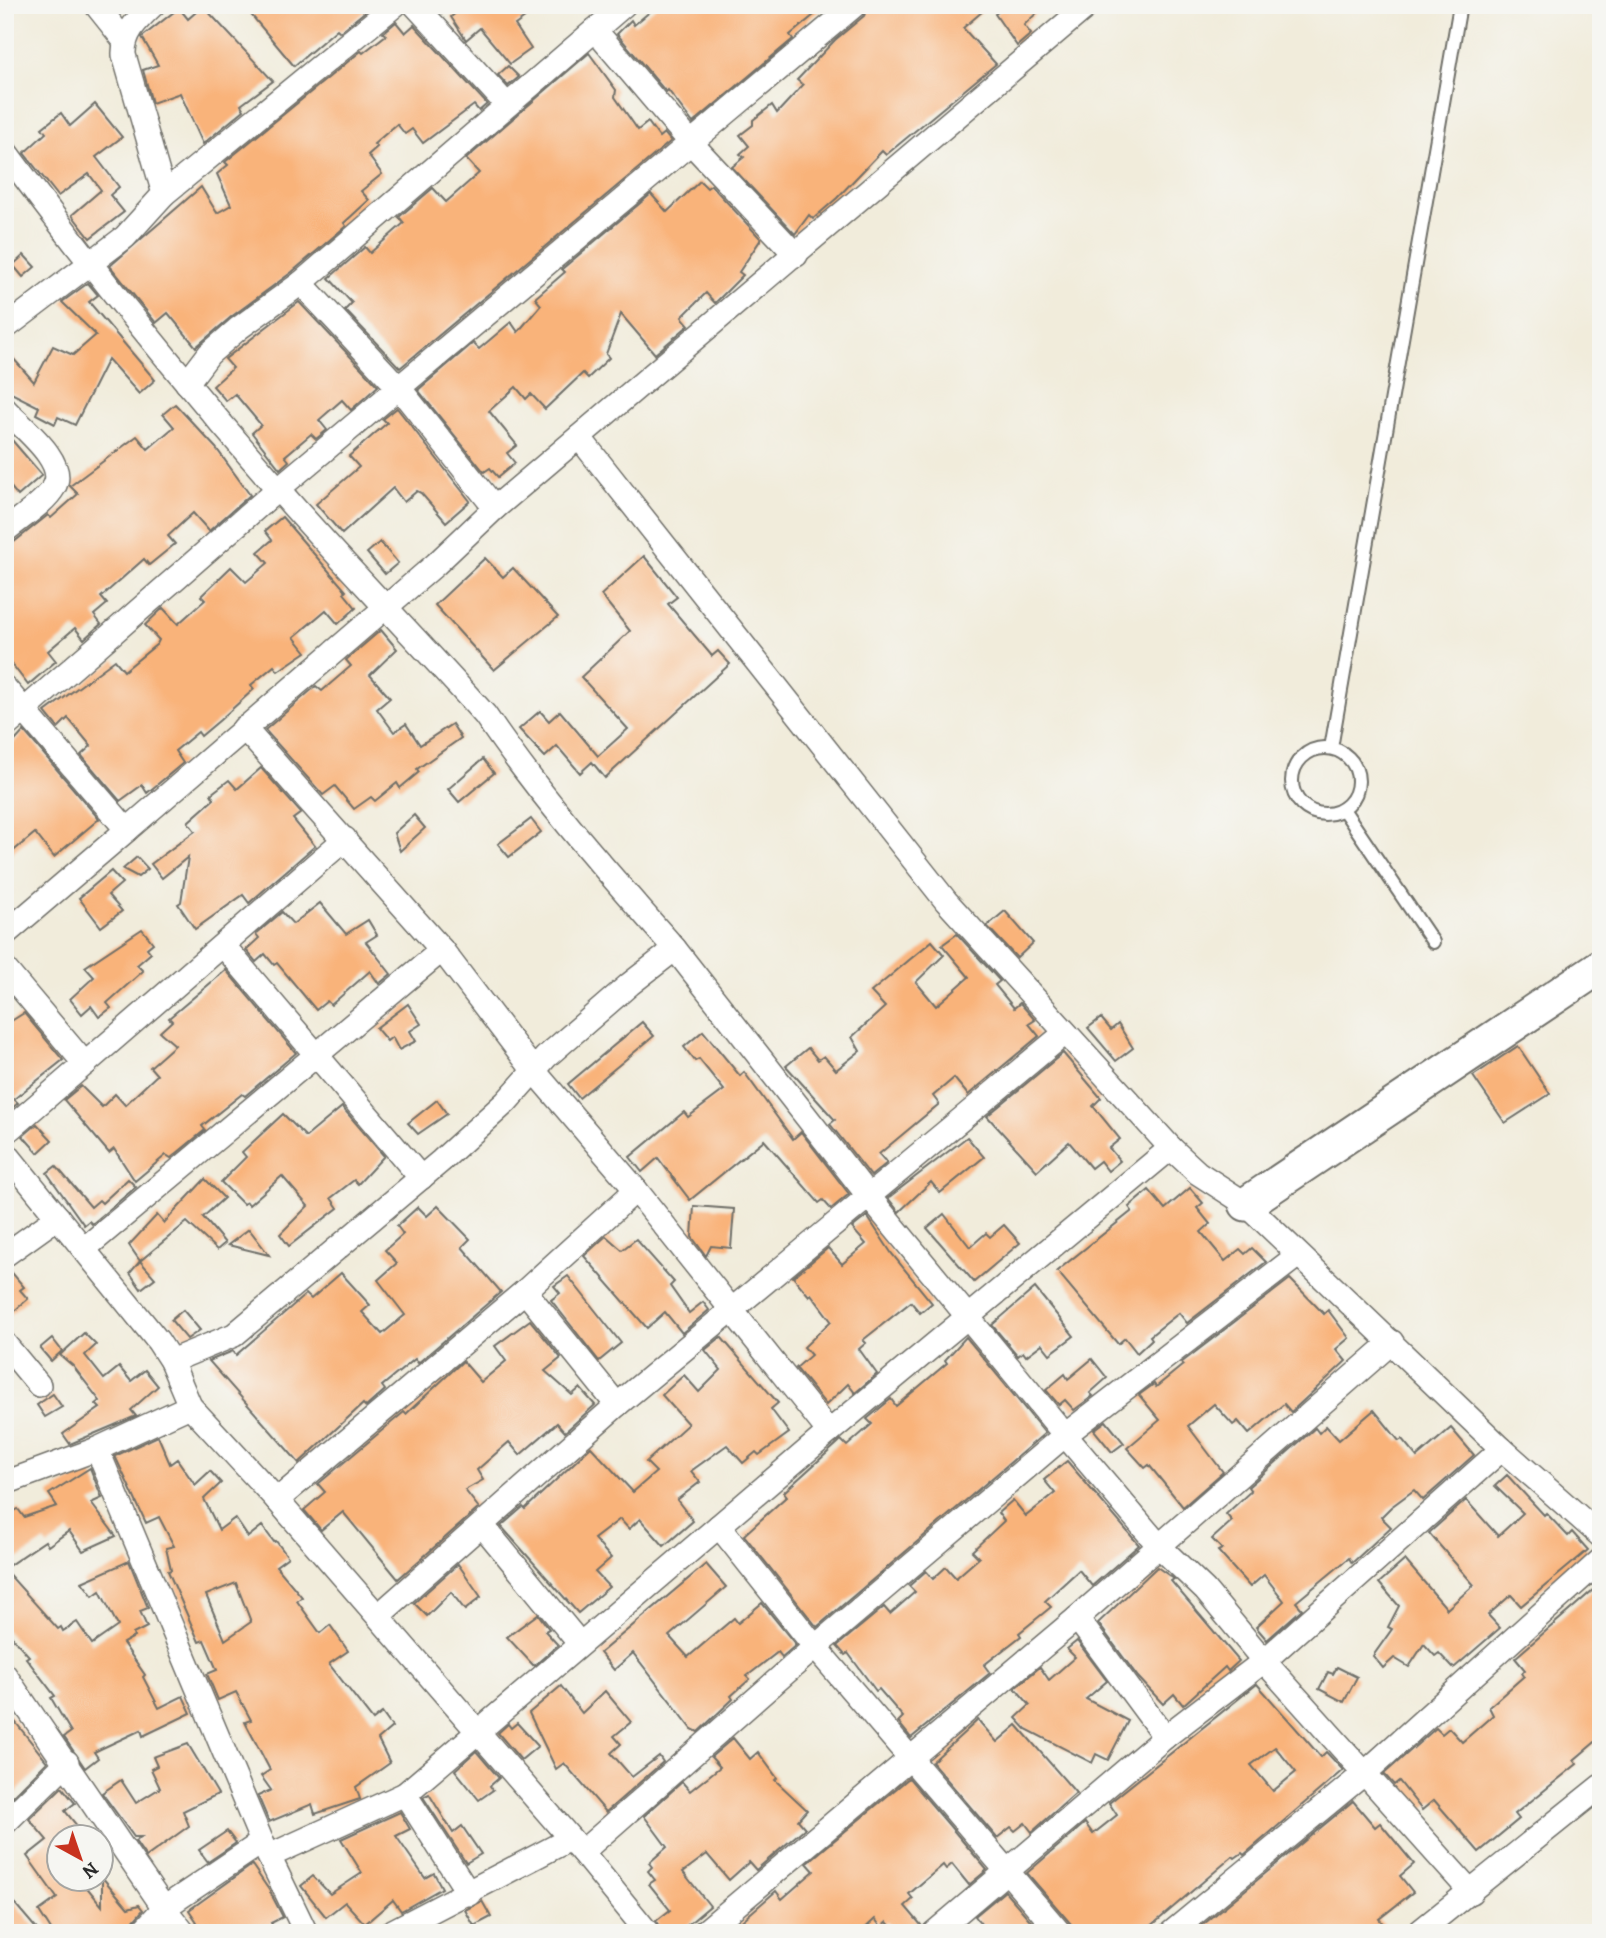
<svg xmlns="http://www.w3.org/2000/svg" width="1606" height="1938" font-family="Alegreya,serif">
	<rect width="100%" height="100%" fill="#f6f6f2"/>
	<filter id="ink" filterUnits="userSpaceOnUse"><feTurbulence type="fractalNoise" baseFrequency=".0143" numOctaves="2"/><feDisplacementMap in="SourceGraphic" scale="14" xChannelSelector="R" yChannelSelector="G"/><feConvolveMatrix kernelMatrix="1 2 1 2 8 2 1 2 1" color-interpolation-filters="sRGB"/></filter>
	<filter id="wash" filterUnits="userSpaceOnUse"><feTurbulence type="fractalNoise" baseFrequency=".00686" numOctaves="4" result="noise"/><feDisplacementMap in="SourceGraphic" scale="28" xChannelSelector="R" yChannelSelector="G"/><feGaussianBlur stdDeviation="1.57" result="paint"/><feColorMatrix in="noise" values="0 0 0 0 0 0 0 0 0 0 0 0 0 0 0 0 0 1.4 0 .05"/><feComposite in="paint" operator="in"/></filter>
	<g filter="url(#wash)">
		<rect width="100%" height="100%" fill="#f1ecdb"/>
		<g id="blocks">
			<g fill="#f9b37a" fill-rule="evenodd">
				<polygon points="243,5 373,5 340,32 337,29 294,66"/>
				<polygon points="465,5 543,5 515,25 531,49 510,64 480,28 466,40 451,17"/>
				<polygon points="658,5 826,5 790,35 793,39 693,123 668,90 666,92 617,34 631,20 634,25"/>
				<polygon points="869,5 990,5 963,28 996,64 886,155 882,151 837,198 813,219 809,215 795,234 732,167 744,157 740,154 749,146 740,135 753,125 753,120 772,105 777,113 803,85 797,80 835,40 864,16"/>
				<polygon points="1007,5 1045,5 1024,25 1031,34 1017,46 995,14"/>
				<polygon points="203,6 273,81 241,105 244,110 203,144 180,93 152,103 143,70 158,65 142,37 179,8 188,19"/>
				<polygon points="396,22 405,33 414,25 487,104 479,111 474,105 423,143 412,129 405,134 397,124 374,144 377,147 368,155 382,174 361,191 369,200 344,223 346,226 292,272 231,317 196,347 168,313 156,323 110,266 201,187 217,213 231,205 217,174 228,165 225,162 361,51 363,53 386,35 383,33"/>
				<polygon points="589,53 616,90 615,97 638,130 648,122 659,137 664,133 671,141 400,368 345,310 352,303 329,278 365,247 370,253 404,223 399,217 433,188 446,202 479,173 466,159"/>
				<polygon points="508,66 519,77 508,86 498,75"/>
				<polygon points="95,104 122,137 96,157 119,187 110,195 124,212 90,238 72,215 101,190 89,174 58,196 24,153 46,133 42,128 61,113 70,126"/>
				<polygon points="700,181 707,188 711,185 761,239 739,272 743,275 715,303 706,293 682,317 689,325 655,354 621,314 606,354 609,358 588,378 583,373 545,409 531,394 526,399 516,387 489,411 517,445 507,453 515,463 498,477 490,468 484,472 418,390 473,343 479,349 511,322 518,332 541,305 535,298 565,272 562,269 651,194 667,212"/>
				<polygon points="24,255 35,267 23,277 13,265"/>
				<polygon points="88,283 98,295 89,302 155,380 139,394 108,359 75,425 58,417 55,424 36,414 39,407 5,390 5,349 34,382 53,346 73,355 96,335 62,302"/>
				<polygon points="299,302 378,386 351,410 342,400 319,420 327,430 316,439 311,434 285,456 289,461 280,469 252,433 261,425 235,394 226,401 213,386 233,368 225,359"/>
				<polygon points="175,404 216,448 250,495 209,531 193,513 168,536 175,544 149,565 144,559 101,597 107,604 94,615 101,624 84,639 75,628 48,651 56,661 28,685 5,655 5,545 14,542 48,515 51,518 78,494 70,486 137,436 148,449 174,427 163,414"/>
				<polygon points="397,408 470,501 446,522 421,493 417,491 404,502 393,488 342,534 316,504 359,467 349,456 387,423 383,419"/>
				<polygon points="5,432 42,475 18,496 5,480"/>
				<polygon points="282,517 346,591 344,593 356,608 338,624 326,610 294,637 306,652 278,671 274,666 251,685 254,689 220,720 201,736 198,732 175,751 183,763 147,793 142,785 120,801 81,755 91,746 68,718 58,728 45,712 115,660 124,671 157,644 159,640 145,625 163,608 178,624 205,600 201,596 231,567 246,582 268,563 258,552 272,540 265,531"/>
				<polygon points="380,542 398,563 385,574 367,553"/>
				<polygon points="644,556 677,597 668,604 712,656 718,651 730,664 605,778 592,762 580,773 557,746 545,757 519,729 540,711 549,721 560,711 598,756 628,729 581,677 630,631 601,595"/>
				<polygon points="485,558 503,577 513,568 558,617 494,670 435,605"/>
				<polygon points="381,630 397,649 370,675 390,698 377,709 394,732 406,724 420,745 452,724 461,738 417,769 419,772 400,788 397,783 375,801 371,797 354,809 335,786 323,795 265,730 316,686 322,691 351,666 346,660"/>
				<polygon points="24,731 99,819 54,857 35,833 5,858 5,752"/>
				<polygon points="483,759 494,773 459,802 448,789"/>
				<polygon points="261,768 301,813 293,819 315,846 249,903 243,895 195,929 178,904 181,902 188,857 162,878 151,864 195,831 188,822 214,799 211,794 229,780 237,789"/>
				<polygon points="414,815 425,828 400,851 394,833"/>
				<polygon points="531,819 541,832 509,857 498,844"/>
				<polygon points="137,857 148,869 138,877 123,869"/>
				<polygon points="111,871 122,883 108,895 122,911 101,927 79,898"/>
				<polygon points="320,903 346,934 368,920 377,935 366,942 391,974 379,984 370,971 331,1005 327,1001 316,1010 277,963 274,965 265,954 256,962 246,950 259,938 256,934 282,912 293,924"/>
				<polygon points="1005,911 1033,943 1017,958 987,926"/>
				<polygon points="142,929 153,943 147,948 151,953 137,965 143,971 107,1003 111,1008 99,1017 91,1006 82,1014 70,999 94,977 85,967"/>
				<polygon points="957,934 1000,981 995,985 1014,1008 1020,1003 1035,1020 1029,1024 1039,1036 968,1095 954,1078 933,1096 939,1104 879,1154 887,1163 871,1176 830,1124 835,1120 786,1066 808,1048 818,1060 824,1056 836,1070 860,1051 852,1037 885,1007 871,992 932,941 944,955 916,982 936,1006 969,977 942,945"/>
				<polygon points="226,970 296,1053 245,1096 242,1094 202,1126 205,1130 171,1158 166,1155 135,1181 114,1149 109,1153 64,1100 81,1086 102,1107 115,1094 125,1105 157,1075 150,1067 175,1045 160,1032 172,1021 169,1018"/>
				<polygon points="408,1004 421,1024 410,1031 416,1041 399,1050 392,1037 387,1041 376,1028"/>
				<polygon points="24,1013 63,1060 14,1099 18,1103 5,1114 5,1025"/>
				<polygon points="1101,1018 1111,1030 1118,1024 1133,1048 1116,1061 1088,1028"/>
				<polygon points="642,1022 654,1036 579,1098 568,1084"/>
				<polygon points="703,1031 740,1076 744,1072 793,1139 801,1132 849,1194 831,1209 823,1200 819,1203 764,1140 690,1200 658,1158 642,1172 630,1157 684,1112 688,1117 724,1090 699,1059 695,1061 684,1047"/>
				<polygon points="1518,1046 1550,1094 1505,1123 1473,1076"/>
				<polygon points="1063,1053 1101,1098 1093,1106 1120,1139 1109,1148 1120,1161 1108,1171 1100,1161 1091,1168 1069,1142 1037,1171 987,1116"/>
				<polygon points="437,1100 447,1114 418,1134 408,1123"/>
				<polygon points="342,1107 384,1156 358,1184 354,1180 331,1198 338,1208 289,1246 280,1234 308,1206 282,1176 249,1205 247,1202 243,1204 221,1182 246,1157 242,1152 283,1114 306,1137"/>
				<polygon points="37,1124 52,1140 38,1153 23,1136"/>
				<polygon points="967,1137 984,1157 940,1193 931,1182 899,1212 888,1198"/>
				<polygon points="56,1166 91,1207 99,1200 102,1203 128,1179 136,1187 92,1224 89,1221 84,1225 47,1173"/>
				<polygon points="205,1179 224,1198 203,1217 225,1243 217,1250 187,1222 140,1261 129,1245 157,1215 164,1223"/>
				<polygon points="1190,1188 1203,1203 1197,1208 1210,1224 1201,1232 1225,1261 1240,1249 1245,1254 1252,1248 1266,1262 1187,1323 1179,1313 1150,1336 1152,1339 1137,1353 1125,1338 1118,1344 1057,1271 1132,1211 1129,1207 1149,1190 1165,1209"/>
				<polygon points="438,1206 470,1239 462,1247 501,1292 418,1363 415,1359 382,1386 385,1390 366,1407 363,1404 299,1463 209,1361 233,1351 236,1355 306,1294 311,1299 341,1273 370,1305 362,1312 382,1334 405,1315 378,1280 397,1263 385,1250 403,1234 397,1226 418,1207 427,1216"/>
				<polygon points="694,1206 734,1209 731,1248 711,1246 706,1256 692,1237"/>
				<polygon points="944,1214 970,1247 986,1233 990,1237 1004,1225 1020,1243 974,1282 927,1228"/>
				<polygon points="867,1216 892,1254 932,1303 920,1313 911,1302 863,1340 866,1343 859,1349 877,1374 855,1393 848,1384 826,1405 796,1368 811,1355 804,1347 831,1321 811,1294 809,1296 793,1277 828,1248 842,1264 866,1244 852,1228"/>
				<polygon points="249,1229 269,1255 228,1245"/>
				<polygon points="606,1236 622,1250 636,1239 674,1282 670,1286 689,1313 703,1302 709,1310 682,1333 665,1312 647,1328 584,1256"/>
				<polygon points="140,1261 155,1278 141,1289 130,1273"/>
				<polygon points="8,1268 24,1287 20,1290 28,1299 5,1319 5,1269"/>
				<polygon points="568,1276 621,1343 599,1361 551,1300 560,1293 554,1286"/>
				<polygon points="1290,1279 1324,1314 1328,1310 1349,1338 1336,1349 1346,1361 1291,1412 1284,1404 1249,1434 1238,1421 1233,1425 1214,1404 1188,1426 1223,1472 1183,1507 1149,1465 1145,1468 1127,1448 1160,1420 1139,1395 1154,1384 1156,1387 1183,1365 1181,1363"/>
				<polygon points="1035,1288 1074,1336 1050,1354 1042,1344 1026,1356 1023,1352 1018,1356 992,1325"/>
				<polygon points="183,1310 200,1330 187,1339 171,1320"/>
				<polygon points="530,1320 561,1358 545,1371 572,1395 580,1388 595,1405 565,1432 557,1423 520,1455 509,1442 477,1470 483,1480 465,1490 479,1508 398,1579 343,1512 321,1530 304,1510 325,1492 318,1484 404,1412 406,1414 463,1361 481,1382 506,1361 495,1346"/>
				<polygon points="84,1333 96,1345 85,1355 104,1379 119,1367 131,1381 145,1370 158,1386 131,1410 136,1416 70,1444 63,1434 100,1408 96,1404 100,1401 73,1366 60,1355"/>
				<polygon points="721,1337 778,1403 771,1409 789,1433 759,1455 756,1452 743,1463 727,1445 691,1471 700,1482 677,1500 693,1521 664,1546 640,1519 629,1529 620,1519 594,1539 611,1558 595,1572 609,1587 578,1613 501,1526 523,1507 525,1509 591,1447 633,1492 656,1472 646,1462 688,1424 662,1395 684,1375 699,1392 721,1370 705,1350"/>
				<polygon points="966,1337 1045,1433 817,1627 744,1535 787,1496 784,1492 838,1443 841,1440 847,1446 872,1424 867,1419 891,1399 896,1406 947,1363 945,1360"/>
				<polygon points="52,1338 62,1351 51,1361 40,1348"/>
				<polygon points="1092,1359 1107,1378 1090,1393 1093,1396 1074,1410 1065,1400 1059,1405 1046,1390 1065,1374 1068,1379"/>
				<polygon points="53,1394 62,1407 45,1417 37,1405"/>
				<polygon points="1374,1410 1399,1441 1402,1439 1417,1457 1451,1428 1474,1455 1423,1500 1414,1490 1391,1507 1381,1517 1391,1527 1352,1563 1349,1558 1296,1602 1302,1609 1267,1640 1256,1627 1284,1601 1264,1575 1250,1587 1218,1551 1222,1549 1212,1539 1232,1521 1226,1514 1251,1491 1248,1487 1315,1428 1319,1433 1326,1426 1339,1440"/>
				<polygon points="1106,1421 1124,1443 1112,1452 1094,1430"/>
				<path d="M158,1436L170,1464L177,1459L195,1485L210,1471L221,1483L204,1499L219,1530L235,1518L248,1537L262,1526L274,1542L276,1541L288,1557L276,1566L302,1597L297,1601L320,1633L330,1625L348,1651L329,1664L373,1720L382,1713L392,1727L378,1739L390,1763L356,1787L360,1799L315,1814L312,1804L269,1822L258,1796L271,1790L261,1776L270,1770L245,1722L251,1720L236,1692L218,1700L207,1674L217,1670L204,1640L199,1642L168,1571L171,1570L166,1548L174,1546L159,1517L146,1523L115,1456ZM236,1583L251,1622L225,1640L206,1595Z"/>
				<polygon points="1067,1461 1139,1545 1092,1586 1079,1570 1045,1601 1051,1607 1019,1633 1021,1636 984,1665 990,1673 911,1738 898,1722 903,1717 879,1689 876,1691 848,1653 845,1655 837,1646 884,1607 890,1614 915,1592 909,1586 926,1571 933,1579 946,1567 956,1578 979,1558 972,1551 1004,1521 998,1513 1013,1500 1026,1516 1055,1493 1044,1480"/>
				<polygon points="90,1468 102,1498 91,1503 116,1536 83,1551 69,1531 48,1546 45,1541 5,1568 5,1517 18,1509 24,1517 57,1506 49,1494"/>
				<polygon points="1507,1475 1544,1515 1546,1513 1568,1536 1572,1532 1588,1550 1521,1606 1511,1595 1488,1615 1500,1628 1455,1667 1453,1668 1439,1653 1435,1656 1424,1644 1409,1667 1394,1658 1383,1668 1373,1656 1392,1629 1388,1627 1399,1606 1379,1583 1405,1560 1447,1609 1474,1585 1429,1533 1466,1500 1498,1536 1523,1513 1495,1486"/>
				<polygon points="129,1561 148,1608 140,1611 147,1627 133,1634 134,1637 123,1643 145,1675 143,1677 159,1708 183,1696 191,1713 143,1736 141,1730 94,1752 98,1758 85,1768 64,1737 71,1732 51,1698 55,1696 26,1658 29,1656 5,1629 5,1570 58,1629 61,1627 63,1631 77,1622 92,1644 118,1626 100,1591 93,1596 82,1582"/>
				<polygon points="458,1564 481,1597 465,1610 451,1592 427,1616 414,1603"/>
				<polygon points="706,1564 726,1587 669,1636 688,1657 734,1618 738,1623 762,1603 796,1645 782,1657 778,1652 747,1676 750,1679 731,1696 733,1699 698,1732 692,1729 633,1653 614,1670 600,1653"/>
				<polygon points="1157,1567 1174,1579 1171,1581 1239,1661 1228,1671 1225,1667 1183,1705 1174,1694 1163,1704 1138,1677 1098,1623"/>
				<polygon points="1601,1583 1601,1737 1574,1760 1577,1764 1515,1814 1519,1819 1479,1852 1434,1800 1422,1810 1399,1781 1394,1785 1384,1774 1436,1728 1442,1734 1449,1728 1462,1742 1493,1715 1489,1707 1524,1676 1522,1673 1525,1670 1515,1658"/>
				<polygon points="538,1614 549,1629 545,1631 558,1645 534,1666 507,1637"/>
				<polygon points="1077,1641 1107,1681 1086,1699 1128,1721 1108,1760 1096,1754 1092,1763 1026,1729 1016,1718 1030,1705 1015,1688 1040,1667 1049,1680 1075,1657 1067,1649"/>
				<polygon points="1337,1667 1357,1677 1344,1702 1319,1689 1328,1672 1333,1674"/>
				<path d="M1257,1684L1321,1757L1326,1752L1343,1770L1244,1855L1242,1853L1235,1858L1233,1856L1143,1933H1074L1071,1924L1027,1873L1085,1823L1093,1834L1117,1815L1109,1803ZM1275,1747L1296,1772L1273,1791L1251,1765Z"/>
				<polygon points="561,1686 582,1713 605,1691 631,1722 614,1736 621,1744 611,1753 632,1777 659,1756 663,1762 606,1812 564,1763 556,1769 529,1713"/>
				<polygon points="5,1709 47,1762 11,1798 5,1791"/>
				<polygon points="978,1720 997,1742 1017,1725 1076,1793 1032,1832 1025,1823 1015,1831 1011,1827 997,1838 932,1762"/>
				<polygon points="517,1723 538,1746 521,1760 498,1733 508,1724 511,1728"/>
				<polygon points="733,1738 750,1759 758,1752 777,1778 775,1780 807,1810 798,1820 805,1828 756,1870 749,1862 729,1880 707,1854 683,1872 710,1906 678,1933 662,1933 656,1921 670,1910 649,1884 655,1880 648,1871 652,1867 649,1863 667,1847 644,1816 682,1782 690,1791 720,1767 711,1757"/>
				<polygon points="188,1744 218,1794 183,1811 189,1826 146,1857 135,1841 141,1837 134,1837 102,1793 121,1780 136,1803 160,1788 151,1769 157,1766 153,1757"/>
				<polygon points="476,1751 499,1778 490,1786 493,1790 479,1800 455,1770"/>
				<polygon points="909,1778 987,1870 969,1885 952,1864 946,1869 943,1865 909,1894 913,1899 905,1906 921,1925 912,1933 896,1933 887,1922 881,1927 875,1919 860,1933 728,1933 776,1891 782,1899 814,1871 807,1863"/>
				<polygon points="62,1787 75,1803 65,1811 86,1837 60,1837 60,1879 80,1879 102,1906 102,1877 128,1908 139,1905 143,1910 131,1924 127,1933 53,1933 39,1911 57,1898 27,1856 47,1840 29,1819"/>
				<polygon points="429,1794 453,1833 462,1826 481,1854 466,1863 423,1797"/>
				<polygon points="1353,1801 1375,1827 1380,1823 1414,1864 1400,1876 1413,1892 1379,1919 1391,1933 1193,1933"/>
				<polygon points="400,1812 410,1829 396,1836 425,1878 434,1873 442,1888 401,1911 393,1900 365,1924 345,1902 326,1917 301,1886 313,1876 330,1894 362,1873 341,1839"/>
				<polygon points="227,1831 236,1843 208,1862 199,1850"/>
				<polygon points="252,1865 269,1890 283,1917 271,1923 277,1933 198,1933 195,1924 197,1922 189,1910"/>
				<polygon points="1005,1891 1041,1933 988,1933 975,1916"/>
				<polygon points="5,1892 40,1933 5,1933"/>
				<polygon points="482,1901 491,1917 474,1926 465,1910"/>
			</g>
		</g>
	</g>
	<g filter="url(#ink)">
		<use href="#blocks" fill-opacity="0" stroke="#706f69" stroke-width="2"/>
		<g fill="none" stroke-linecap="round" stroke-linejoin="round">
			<g stroke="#706f69" stroke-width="16">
				<g id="lane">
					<circle cx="1325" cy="781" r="33"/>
					<polyline points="1331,748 1460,5"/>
					<polyline points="1343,809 1433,942"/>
				</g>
			</g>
			<g stroke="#706f69" stroke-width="26">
				<g id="street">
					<polyline points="96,5 124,40"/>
					<polyline points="415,5 507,105"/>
					<polyline points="595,30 692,144 796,255"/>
					<path d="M5,151C91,268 182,380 278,489C345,566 417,639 485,715C541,798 609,874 675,949L630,984L546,1057L506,1102L441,1161L234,1335L171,1361"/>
					<polyline points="164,194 395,5"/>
					<path d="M5,328L125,237L164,194L124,55C123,33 137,20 153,5"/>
					<polyline points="187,383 209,354 239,328 301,283 624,5"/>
					<path d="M5,409C20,426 69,462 54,487C45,503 20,518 5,531"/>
					<polyline points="579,437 946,901 1171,1148 1198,1173 1246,1204 1502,1449 1601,1536"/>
					<polyline points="495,508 1088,5"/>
					<polyline points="5,688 127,830 5,934"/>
					<polyline points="5,727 278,489 855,5"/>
					<polyline points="244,728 442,950 534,1071 636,1190 829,1432"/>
					<polyline points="127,830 436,564 495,508 400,389 301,283"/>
					<polyline points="223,945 421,1178"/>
					<polyline points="675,949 870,1198 1065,1435 1160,1547 1205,1590 1264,1661 1471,1892"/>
					<polyline points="5,969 85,1064"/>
					<polyline points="5,1133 345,839"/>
					<polyline points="5,1152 158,1341 171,1361 190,1406 277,1500 582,1852 648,1933"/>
					<polyline points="84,1249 442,950"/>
					<polyline points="5,1255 58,1217"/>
					<polyline points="525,1291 617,1405"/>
					<polyline points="5,1344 39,1385"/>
					<polyline points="97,1449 262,1842 306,1933"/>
					<polyline points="5,1483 97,1449 190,1406"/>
					<polyline points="277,1500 525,1291 636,1190"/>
					<polyline points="482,1525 580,1644"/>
					<polyline points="719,1526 815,1647 1060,1933"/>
					<polyline points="378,1616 617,1405 1064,1034"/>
					<polyline points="1077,1618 1165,1737"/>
					<polyline points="5,1675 164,1908 184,1933"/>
					<polyline points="405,1794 469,1894"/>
					<polyline points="5,1823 67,1762"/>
					<polyline points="582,1852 815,1647 1065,1435 1297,1256"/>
					<polyline points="269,1856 405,1794 829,1432 1171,1148"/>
					<polyline points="141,1933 164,1908 262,1842"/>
					<polyline points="389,1933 570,1839"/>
					<polyline points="703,1933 1077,1618 1392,1342"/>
					<polyline points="934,1933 1165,1737 1264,1661 1502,1449"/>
					<polyline points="1171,1933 1366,1772 1601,1560"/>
					<polyline points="1418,1933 1601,1786"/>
				</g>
			</g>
			<g stroke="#706f69" stroke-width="37">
				<polyline id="secondary" points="1246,1204 1601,966"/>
			</g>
			<use href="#lane" stroke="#fff" stroke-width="12"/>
			<use href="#street" stroke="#fff" stroke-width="23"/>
			<use href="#secondary" stroke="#fff" stroke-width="33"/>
		</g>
	</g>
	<rect width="1606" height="1938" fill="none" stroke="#f6f6f2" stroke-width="28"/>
	<g transform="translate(80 1858) rotate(140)"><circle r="33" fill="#f6f6f2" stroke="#a5a5a2" stroke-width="2"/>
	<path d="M0-5L12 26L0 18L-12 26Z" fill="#c8321e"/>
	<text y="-10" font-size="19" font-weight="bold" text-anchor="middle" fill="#2b2b2b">N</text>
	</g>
</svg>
